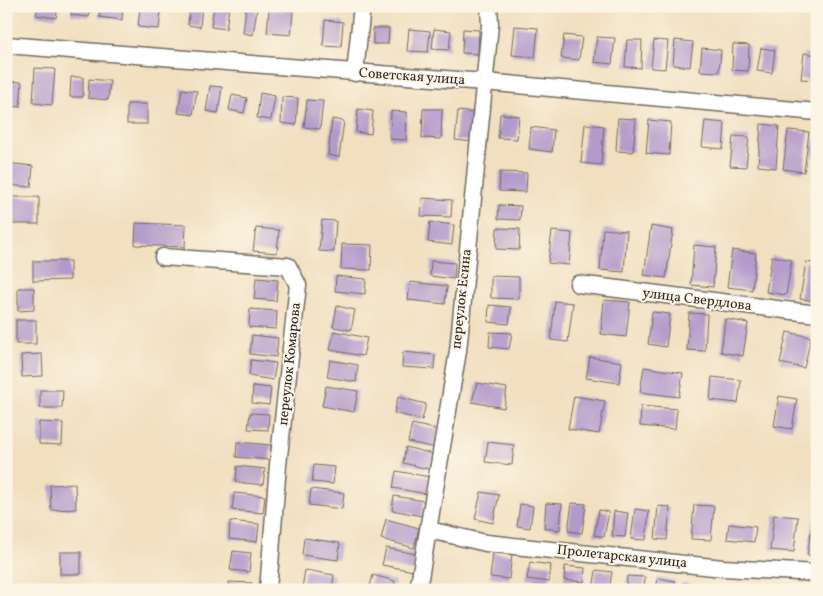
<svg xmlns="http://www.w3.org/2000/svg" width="823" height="596" font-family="Vollkorn,serif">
	<rect width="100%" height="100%" fill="#fcf5e5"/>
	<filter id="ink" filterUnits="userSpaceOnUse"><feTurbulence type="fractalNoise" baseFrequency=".02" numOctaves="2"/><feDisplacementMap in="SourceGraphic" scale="10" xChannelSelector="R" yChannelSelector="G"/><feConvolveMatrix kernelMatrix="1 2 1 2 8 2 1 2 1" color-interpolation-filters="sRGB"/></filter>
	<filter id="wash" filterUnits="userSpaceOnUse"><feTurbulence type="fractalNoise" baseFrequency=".0096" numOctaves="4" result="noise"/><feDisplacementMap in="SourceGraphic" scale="20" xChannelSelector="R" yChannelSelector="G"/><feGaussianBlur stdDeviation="1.12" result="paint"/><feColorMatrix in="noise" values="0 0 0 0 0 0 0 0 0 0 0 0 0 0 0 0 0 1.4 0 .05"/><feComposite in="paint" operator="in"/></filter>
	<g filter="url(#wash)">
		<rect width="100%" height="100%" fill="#f1dfbf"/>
		<g id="blocks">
			<g fill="#b29acb">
				<polygon points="38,6 58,6 56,18 36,15"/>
				<polygon points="72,6 91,6 89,17 71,15"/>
				<polygon points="100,6 123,6 122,20 99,17"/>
				<polygon points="190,6 202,6 200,27 188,25"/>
				<polygon points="214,6 229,7 226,29 211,27"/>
				<polygon points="246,7 257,9 253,35 243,33"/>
				<polygon points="140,8 161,10 159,29 138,27"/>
				<polygon points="269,10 293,11 291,35 267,33"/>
				<polygon points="325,20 343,22 341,47 323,46"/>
				<polygon points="515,26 538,28 535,57 512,55"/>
				<polygon points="373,28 389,28 388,44 373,44"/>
				<polygon points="409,29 430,31 428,52 407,51"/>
				<polygon points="434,29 451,31 449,50 432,49"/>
				<polygon points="463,29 479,30 478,54 462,53"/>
				<polygon points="564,35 582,37 579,60 561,58"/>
				<polygon points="597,37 615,38 612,64 594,62"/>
				<polygon points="627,40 642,40 641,68 625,67"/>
				<polygon points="654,40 668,41 665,69 651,68"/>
				<polygon points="675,40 693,42 690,67 673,65"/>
				<polygon points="733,44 749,45 748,71 732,70"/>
				<polygon points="702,48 721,50 719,72 700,71"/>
				<polygon points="761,48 775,50 772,73 757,71"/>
				<polygon points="804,53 817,55 817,80 801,79"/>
				<polygon points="35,68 55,69 52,105 33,103"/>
				<polygon points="71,77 83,77 83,97 70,97"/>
				<polygon points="89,79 110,81 108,100 88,98"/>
				<polygon points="6,81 22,82 20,107 6,106"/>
				<polygon points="210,86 222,87 218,113 206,111"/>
				<polygon points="182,89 197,91 193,115 178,113"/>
				<polygon points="260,93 275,96 271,120 257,118"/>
				<polygon points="232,95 247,98 244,113 229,110"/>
				<polygon points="282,97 298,98 296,125 281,123"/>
				<polygon points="307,100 323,101 320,129 304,127"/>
				<rect x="127" y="104" width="20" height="20"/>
				<polygon points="358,109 373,111 371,134 356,132"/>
				<polygon points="423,109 442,109 441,139 422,138"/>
				<polygon points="391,111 407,112 406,140 390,139"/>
				<polygon points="458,111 476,113 473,142 455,140"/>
				<polygon points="500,114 519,116 517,139 498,138"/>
				<polygon points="618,118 636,119 633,152 616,151"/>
				<polygon points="332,119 344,121 339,157 328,155"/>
				<polygon points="649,120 671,122 669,155 646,153"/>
				<polygon points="705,121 725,123 723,149 702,147"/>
				<polygon points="585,124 604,126 601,165 581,163"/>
				<polygon points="761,124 779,126 776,168 758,166"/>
				<polygon points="531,127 554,130 552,152 529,149"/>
				<polygon points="788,130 809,132 804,172 783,169"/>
				<polygon points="733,136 749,137 746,167 730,166"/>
				<polygon points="813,140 817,141 817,157 812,157"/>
				<polygon points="6,163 33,166 31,187 6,185"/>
				<polygon points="500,172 527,173 526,192 499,191"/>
				<rect x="6" y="197" width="33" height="27"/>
				<polygon points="422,198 452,200 451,217 421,216"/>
				<polygon points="499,205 521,206 520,220 498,219"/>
				<polygon points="322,220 336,221 334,252 319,251"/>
				<polygon points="430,222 454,225 452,245 428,242"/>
				<polygon points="136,223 186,225 185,247 135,245"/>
				<polygon points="651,226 673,230 666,278 644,275"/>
				<polygon points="256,228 279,230 277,253 253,251"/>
				<polygon points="497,228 520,229 519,250 496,249"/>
				<polygon points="603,229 627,231 624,272 600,270"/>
				<polygon points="552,231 572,233 569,265 548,263"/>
				<polygon points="342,244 372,245 371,270 341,269"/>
				<polygon points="694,245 716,247 713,287 691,285"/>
				<polygon points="732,250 756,253 752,290 727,287"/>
				<polygon points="772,256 792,260 786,295 766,292"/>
				<polygon points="33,261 70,261 70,280 33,281"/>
				<polygon points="431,261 455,263 454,279 430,276"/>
				<polygon points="806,262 817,264 817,301 800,299"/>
				<polygon points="336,276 366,279 365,294 335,291"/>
				<polygon points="491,276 519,277 519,299 491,298"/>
				<polygon points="256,278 278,280 276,301 254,299"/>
				<polygon points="410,282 447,286 445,304 408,300"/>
				<polygon points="18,288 34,288 34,310 18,311"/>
				<polygon points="604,300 630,302 626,337 601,334"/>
				<polygon points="555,301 573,303 568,342 551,340"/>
				<polygon points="489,305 511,307 509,324 488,322"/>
				<polygon points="337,306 355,310 351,330 333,327"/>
				<polygon points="250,309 277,311 276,329 249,327"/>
				<polygon points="652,312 670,314 666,347 648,344"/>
				<polygon points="689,313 707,314 705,351 687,350"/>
				<polygon points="725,319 748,323 743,356 721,352"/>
				<rect x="16" y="320" width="20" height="24"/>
				<polygon points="334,331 367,338 363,356 330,350"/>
				<polygon points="490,332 512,333 509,349 489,347"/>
				<polygon points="787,332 811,337 804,368 780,363"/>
				<polygon points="252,335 278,338 276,357 250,354"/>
				<polygon points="403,352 435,355 434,369 402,367"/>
				<polygon points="42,354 43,376 22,377 21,355"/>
				<polygon points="590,357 622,362 619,383 586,378"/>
				<polygon points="251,360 276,363 273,380 249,376"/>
				<polygon points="330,360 358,365 356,382 327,377"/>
				<polygon points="644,367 683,373 679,397 640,392"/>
				<polygon points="712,377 741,380 738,403 710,400"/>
				<polygon points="477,383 507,388 504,408 472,402"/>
				<polygon points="253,386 271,388 269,405 252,403"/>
				<polygon points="326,386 358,391 354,412 322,406"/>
				<polygon points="40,390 63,390 62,408 40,408"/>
				<polygon points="574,396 605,401 599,434 568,429"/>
				<polygon points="779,396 797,399 792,429 774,426"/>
				<polygon points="398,397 426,404 422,420 394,413"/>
				<polygon points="641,406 677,409 675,429 640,426"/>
				<polygon points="250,413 269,414 268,430 248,429"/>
				<polygon points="39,422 63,423 62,445 39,444"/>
				<polygon points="412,424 439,430 436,448 408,442"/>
				<polygon points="237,442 271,445 270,460 236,457"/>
				<polygon points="488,442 514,445 512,465 485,462"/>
				<polygon points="406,447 433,454 429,469 403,463"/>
				<polygon points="314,465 335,467 333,484 312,482"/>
				<polygon points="237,466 265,469 263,485 236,482"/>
				<polygon points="396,471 430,477 427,494 393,488"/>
				<polygon points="75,484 76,509 51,510 50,485"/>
				<polygon points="311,489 344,493 342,509 309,505"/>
				<polygon points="481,492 499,495 493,523 475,519"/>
				<polygon points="234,493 265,496 263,513 232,510"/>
				<polygon points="394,496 424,501 422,516 392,510"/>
				<polygon points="546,503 562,504 560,530 544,528"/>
				<polygon points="572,503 586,504 582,533 568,531"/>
				<polygon points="520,504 533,506 530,528 517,526"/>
				<polygon points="694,505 714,506 711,540 691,539"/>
				<polygon points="658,506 670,507 667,540 655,539"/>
				<polygon points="635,509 649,511 646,540 631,539"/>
				<polygon points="599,510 609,512 604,537 594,535"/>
				<polygon points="614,511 628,513 625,537 612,536"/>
				<polygon points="774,515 798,517 794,552 770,550"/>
				<polygon points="386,519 419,528 414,548 381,539"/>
				<polygon points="813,520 817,521 817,556 807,555"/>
				<polygon points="230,521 259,524 257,542 229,539"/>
				<polygon points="729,524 756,527 754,542 727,539"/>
				<polygon points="304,538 340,543 338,560 302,555"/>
				<polygon points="386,548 416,554 413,571 382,565"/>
				<polygon points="233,551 251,553 249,572 230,570"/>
				<rect x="60" y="552" width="21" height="22"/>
				<polygon points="493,553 512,554 509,579 490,577"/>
				<polygon points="530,562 551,565 549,582 527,579"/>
				<polygon points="565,566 585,568 584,582 564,580"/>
				<polygon points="305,570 334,575 332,590 302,588"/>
				<polygon points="596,570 612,572 609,590 593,590"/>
				<polygon points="373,575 395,581 393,590 369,590"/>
				<polygon points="627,576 645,577 644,590 626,590"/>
				<polygon points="658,578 675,581 673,590 656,590"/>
				<polygon points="229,582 252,583 251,590 229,590"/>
				<polygon points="683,583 697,585 696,590 682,590"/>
				<polygon points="713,586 733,588 733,590 713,590"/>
			</g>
		</g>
	</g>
	<g filter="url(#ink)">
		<use href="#blocks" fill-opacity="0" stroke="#706a5f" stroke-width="1"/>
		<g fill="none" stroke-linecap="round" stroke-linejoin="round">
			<g stroke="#706a5f" stroke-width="19">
				<g id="street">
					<polyline points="6,45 484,82 817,112"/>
					<polyline points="355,73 362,6"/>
					<polyline points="163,257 288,266 298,285 278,465 268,590"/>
					<polyline points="578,284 817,314"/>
					<polyline points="429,530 486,543 723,568 817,573"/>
					<polyline points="418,590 458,351 490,25 489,6"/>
				</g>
			</g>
			<use href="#street" stroke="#fff" stroke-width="16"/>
		</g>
	</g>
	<g text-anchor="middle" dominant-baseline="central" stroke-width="4" stroke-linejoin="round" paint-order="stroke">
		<g font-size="14" fill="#2b2b2b" stroke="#fcf5e5">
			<text transform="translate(412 77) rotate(4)">Советская улица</text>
			<text transform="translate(462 299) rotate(-84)">переулок Есина</text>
			<text transform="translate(697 300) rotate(7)">улица Свердлова</text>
			<text transform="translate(290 364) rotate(-84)">переулок Комарова</text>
			<text transform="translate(622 557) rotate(6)">Пролетарская улица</text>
		</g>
	</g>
	<rect width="823" height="596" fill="none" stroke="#fcf5e5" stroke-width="25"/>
</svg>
